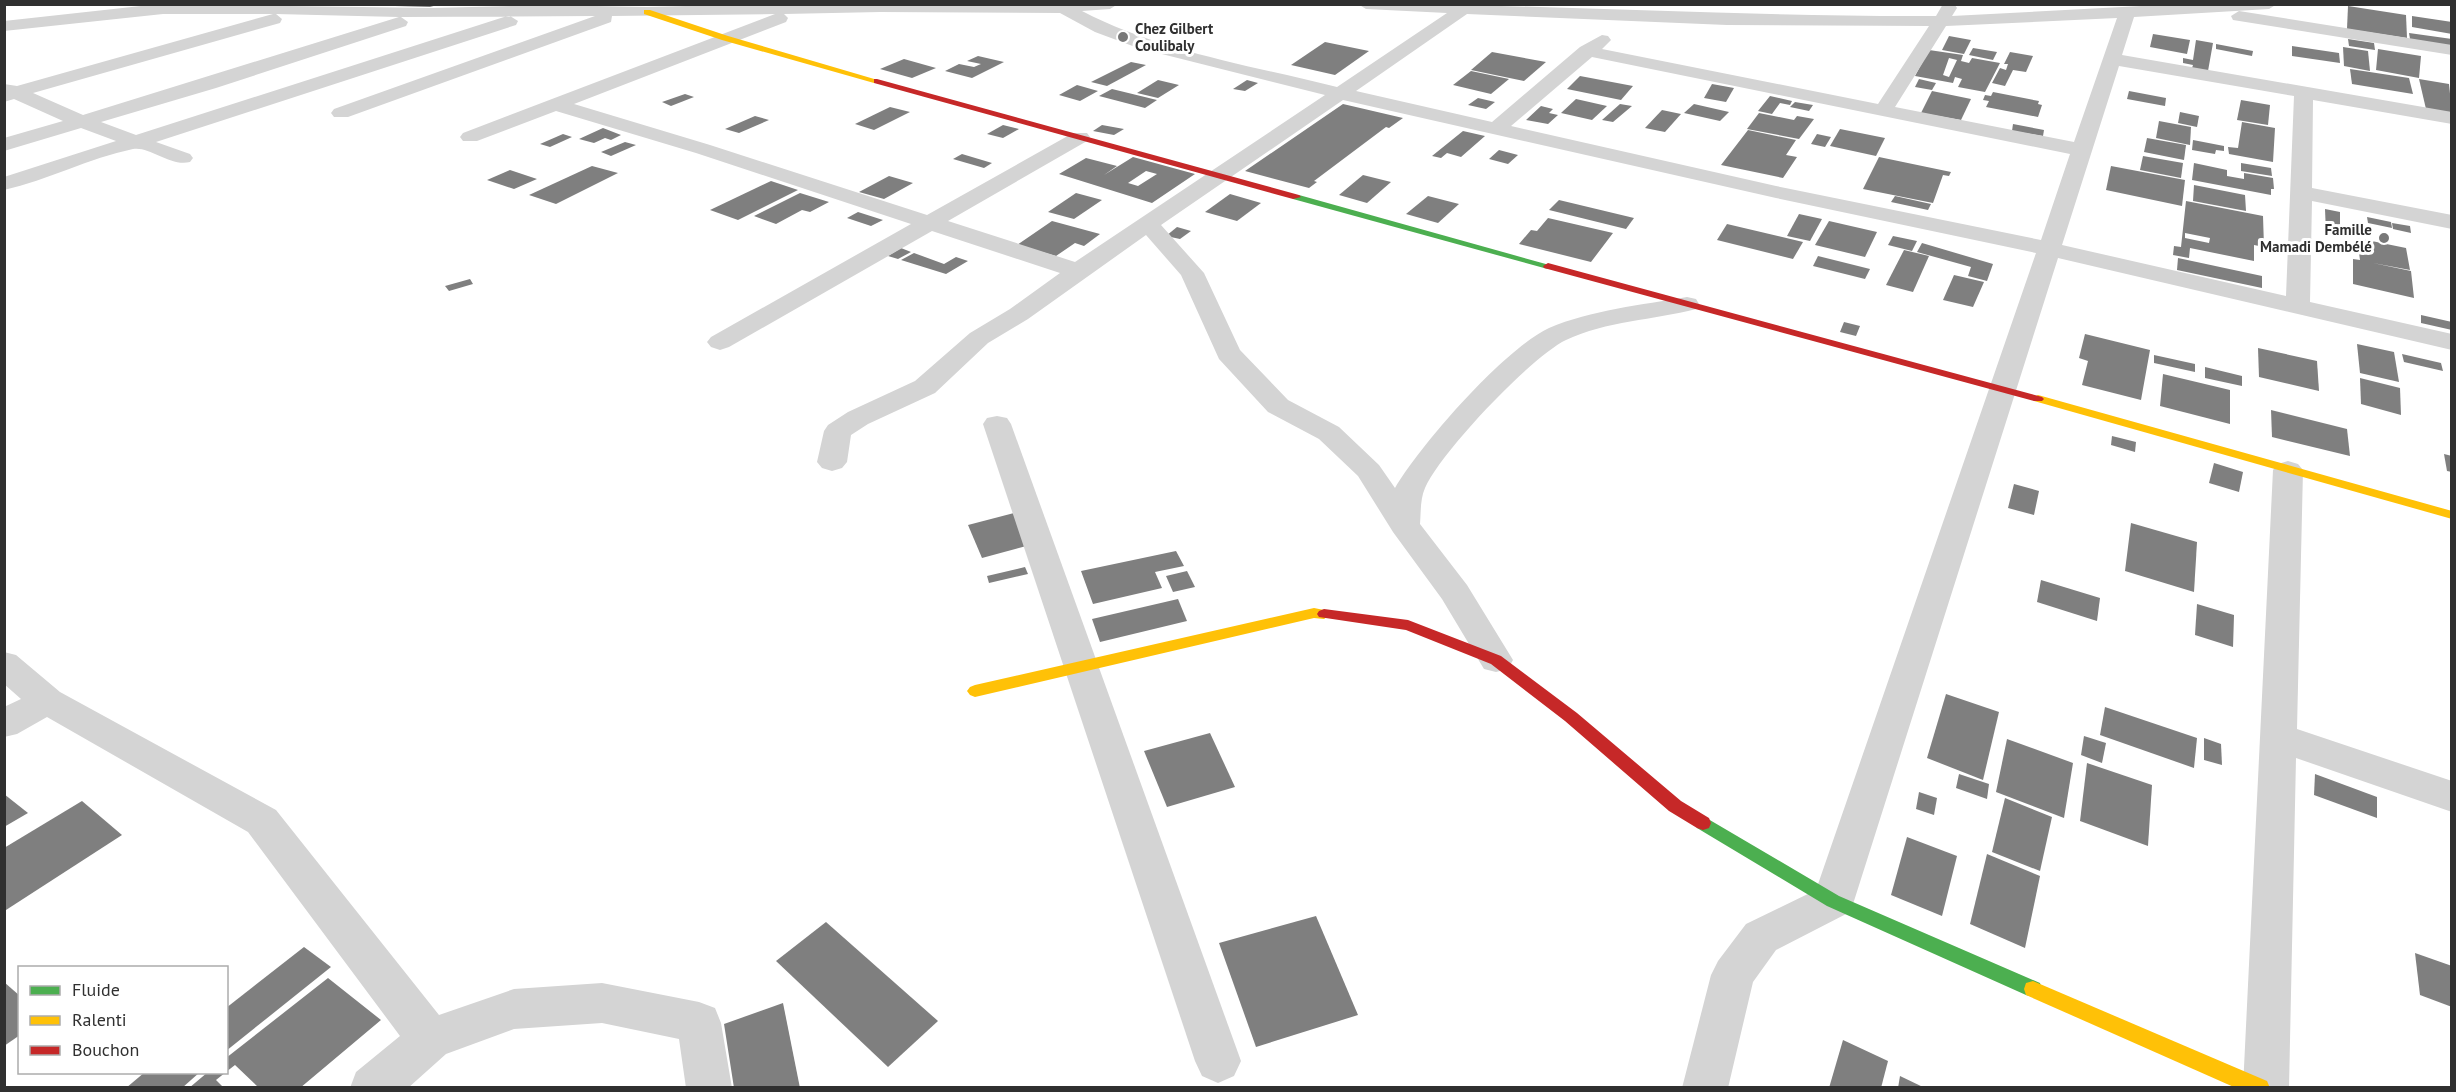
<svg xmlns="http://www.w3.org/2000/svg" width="2456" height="1092" font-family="'PT Sans',sans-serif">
	<rect width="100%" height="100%" fill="#fff"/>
	<g fill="#7f7f7f" fill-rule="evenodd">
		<polygon points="395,4 437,4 437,5 430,7 395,6"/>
		<polygon points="2348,6 2406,15 2407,38 2347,29"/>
		<polygon points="2412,16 2452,22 2452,34 2412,27"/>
		<polygon points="2409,33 2452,39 2452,46 2410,39"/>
		<polygon points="2153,34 2190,40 2187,54 2150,47"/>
		<polygon points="1949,36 1971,40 1964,54 1942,50"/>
		<polygon points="2348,39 2374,43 2375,50 2349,46"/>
		<polygon points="2196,40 2213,43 2208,71 2192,68 2193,65 2183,63 2183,58 2193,60"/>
		<polygon points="1325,42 1369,51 1335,75 1291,65"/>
		<polygon points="2216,44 2253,51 2252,56 2216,49"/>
		<polygon points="2292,46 2339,53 2340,63 2292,56"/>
		<polygon points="2343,47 2368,51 2370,71 2344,66"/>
		<polygon points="1973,48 1997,52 1993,60 1969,55"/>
		<polygon points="2378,49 2421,56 2419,78 2376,70"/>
		<path d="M1929,50L1963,55L1961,61L1969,63L1972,58L2000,63L1985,92L1958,87L1962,79L1955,77L1953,83L1915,76ZM1949,58L1957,60L1949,77L1943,75Z"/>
		<polygon points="1492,52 1546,62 1524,81 1471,70"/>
		<polygon points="2010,52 2033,56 2026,72 2013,70 2005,86 1992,83 2000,68 2006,70 2008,64 2004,64"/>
		<polygon points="978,56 1004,62 972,78 945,71 959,64 974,67 981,64 967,61"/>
		<polygon points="904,59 936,68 912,78 880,69"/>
		<polygon points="1131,62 1146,65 1107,86 1091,82"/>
		<polygon points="2350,69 2409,78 2413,94 2352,84"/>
		<polygon points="1471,71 1509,79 1491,94 1453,85"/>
		<polygon points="1580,76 1633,86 1621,100 1567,89"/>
		<polygon points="1919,79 1936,83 1932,90 1915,87"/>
		<polygon points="2419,79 2449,84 2452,113 2426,109"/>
		<polygon points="1158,80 1179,85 1158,98 1137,93"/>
		<polygon points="1247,80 1258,83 1245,91 1233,89"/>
		<polygon points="1712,84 1734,88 1726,102 1704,98"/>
		<polygon points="1077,85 1098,91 1080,101 1059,95"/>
		<polygon points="1112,89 1157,100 1145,108 1099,96"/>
		<polygon points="1932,91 1971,99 1961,120 1921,113"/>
		<polygon points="2129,91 2166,98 2165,106 2127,99"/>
		<polygon points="1993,92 2039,101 2038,104 2042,105 2038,117 1986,107 1989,101 1983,100 1985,95 1991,96"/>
		<polygon points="685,94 694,97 671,106 662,102"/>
		<polygon points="1770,96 1792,101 1790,105 1780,103 1772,114 1758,111"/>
		<polygon points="1478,98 1495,102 1486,109 1468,105"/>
		<polygon points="1576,99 1607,106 1592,120 1561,113"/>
		<polygon points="2241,100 2270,105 2268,125 2237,120"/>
		<polygon points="1795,102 1813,105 1809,111 1790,107"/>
		<polygon points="1343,104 1403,118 1389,128 1386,127 1314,181 1317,182 1309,188 1245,171"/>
		<polygon points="1620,104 1632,106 1613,122 1602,120"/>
		<polygon points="1694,104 1729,112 1720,121 1684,113"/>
		<polygon points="1541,106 1553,109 1549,113 1558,115 1548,124 1526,120"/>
		<polygon points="890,107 910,112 874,130 855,124"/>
		<polygon points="1662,110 1681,114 1665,132 1645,128"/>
		<polygon points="2180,112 2199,116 2197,127 2178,123"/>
		<polygon points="1759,113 1794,120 1797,116 1814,119 1799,139 1747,129"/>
		<polygon points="755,116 769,120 739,133 725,129"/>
		<polygon points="2159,121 2191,127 2190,145 2156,138"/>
		<polygon points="2242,122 2275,128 2273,162 2229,154 2228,147 2238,148"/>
		<polygon points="2013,124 2044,130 2043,136 2012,131"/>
		<polygon points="1003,125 1019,129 1003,138 987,134"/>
		<polygon points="1102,125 1124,129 1114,135 1093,131"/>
		<polygon points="603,128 621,135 611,140 605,138 594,143 579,139"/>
		<polygon points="1840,129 1885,138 1876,156 1830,146"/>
		<polygon points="1748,130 1796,140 1786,155 1797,157 1783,178 1721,165"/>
		<polygon points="1463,131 1485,136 1461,157 1447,153 1441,158 1432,156"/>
		<polygon points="563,134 572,137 550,147 540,144"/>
		<polygon points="1817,134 1831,137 1825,147 1811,144"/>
		<polygon points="2147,138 2186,145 2184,160 2144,152"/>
		<polygon points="2193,140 2224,146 2224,151 2216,150 2215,154 2192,150"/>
		<polygon points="625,142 636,145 611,156 601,152"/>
		<polygon points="1499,150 1518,155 1508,164 1489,159"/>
		<polygon points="962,154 992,163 984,168 953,159"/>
		<polygon points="2143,156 2183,163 2181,178 2140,170"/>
		<path d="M1133,157L1195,174L1152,203L1059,174L1086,158L1117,166L1104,175ZM1146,171L1157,174L1138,186L1128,183Z"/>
		<polygon points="1879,157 1951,172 1949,176 1943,175 1933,203 1863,189"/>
		<polygon points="2194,163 2227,170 2227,176 2244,179 2244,173 2273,178 2274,189 2271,189 2271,195 2192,180"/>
		<polygon points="2241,163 2271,168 2272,176 2241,171"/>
		<polygon points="592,166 618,173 556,204 529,195"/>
		<polygon points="2111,166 2185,180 2182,206 2106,190"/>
		<polygon points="510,170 537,179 514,189 487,180"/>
		<polygon points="1363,175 1391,182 1367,203 1339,195"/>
		<polygon points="889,176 913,183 884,199 859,192"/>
		<polygon points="771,181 798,190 738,220 710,210"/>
		<polygon points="2194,185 2245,195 2246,211 2193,201"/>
		<polygon points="800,193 829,202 810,212 802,210 776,224 754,216"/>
		<polygon points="1076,193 1102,200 1074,219 1048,212"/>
		<polygon points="1230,194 1261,203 1237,221 1205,212"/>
		<polygon points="1428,196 1459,204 1438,223 1406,214"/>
		<polygon points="1895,196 1931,204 1928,210 1891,202"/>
		<polygon points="1559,200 1634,218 1626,229 1549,210"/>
		<path d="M2186,201L2263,216L2264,247L2254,245V261L2190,248L2189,258L2173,255L2174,246L2181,247ZM2185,233L2210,238L2209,243L2185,238Z"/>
		<polygon points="2325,209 2340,212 2340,236 2326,233"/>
		<polygon points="858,212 883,220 871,226 847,218"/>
		<polygon points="1799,214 1822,219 1810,241 1787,236"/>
		<polygon points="2367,217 2391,222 2392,228 2368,223"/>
		<polygon points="1548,218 1613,233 1591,262 1519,244 1531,230 1537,231"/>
		<polygon points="1052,221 1100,234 1084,246 1075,243 1056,256 1017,245"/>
		<polygon points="1829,221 1877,232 1865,257 1815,245"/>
		<polygon points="2392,223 2410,226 2411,233 2393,229"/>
		<polygon points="1727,224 1803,242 1793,259 1717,240"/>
		<polygon points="1177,227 1191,231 1180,239 1166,236"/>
		<polygon points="1893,236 1917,241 1912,251 1888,245"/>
		<polygon points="2357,238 2406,248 2410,270 2373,263 2411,271 2414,298 2353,284 2353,259 2360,260"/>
		<polygon points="1922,243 1993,264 1987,281 1968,276 1971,267 1917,252"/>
		<polygon points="901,248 911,252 898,259 888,256"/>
		<polygon points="1904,250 1929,256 1913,292 1886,285"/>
		<polygon points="914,253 944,264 956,257 968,261 946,274 901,260"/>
		<polygon points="1818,256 1870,269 1865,279 1813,266"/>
		<polygon points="2178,258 2262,276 2262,288 2177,270"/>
		<polygon points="1954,275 1984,282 1973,307 1943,300"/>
		<polygon points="470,279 473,284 449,291 445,286"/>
		<polygon points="2421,315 2452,322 2452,330 2421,323"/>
		<polygon points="1844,322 1860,326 1856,336 1840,332"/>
		<polygon points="2085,334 2150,350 2141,400 2082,385 2088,361 2079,358"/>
		<polygon points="2357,344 2394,352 2399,382 2360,373"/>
		<polygon points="2258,348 2317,361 2319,391 2259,377"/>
		<polygon points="2402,354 2441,363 2443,371 2404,362"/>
		<polygon points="2154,355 2195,364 2195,372 2154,363"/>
		<polygon points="2205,367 2242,376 2242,386 2205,378"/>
		<polygon points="2163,374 2230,390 2230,424 2160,406"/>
		<polygon points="2360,378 2400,388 2401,415 2361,404"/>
		<polygon points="2271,410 2347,429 2350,456 2272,437"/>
		<polygon points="2112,436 2136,442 2135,452 2111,445"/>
		<polygon points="2444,454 2452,456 2452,472 2447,471"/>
		<polygon points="2214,463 2243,472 2239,492 2209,483"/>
		<polygon points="2014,484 2039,491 2034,515 2008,508"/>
		<polygon points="1014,513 1030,545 982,558 968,525"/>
		<polygon points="2131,523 2197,542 2194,592 2125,571"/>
		<polygon points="1176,551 1184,566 1155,572 1162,588 1093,604 1081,571"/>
		<polygon points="1025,567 1028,574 989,583 987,576"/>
		<polygon points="1187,571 1195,587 1173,592 1166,576"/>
		<polygon points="2041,580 2100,598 2097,621 2037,602"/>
		<polygon points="1178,599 1187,621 1100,642 1092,619"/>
		<polygon points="2197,604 2234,615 2233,647 2195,635"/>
		<polygon points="1946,694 1999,712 1983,780 1927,758"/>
		<polygon points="2105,707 2197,738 2194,768 2100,735"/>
		<polygon points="1210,733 1235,787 1167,807 1144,751"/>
		<polygon points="2084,736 2106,743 2102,763 2081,755"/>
		<polygon points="2204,738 2221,744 2222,765 2204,760"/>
		<polygon points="2007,739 2073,763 2064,818 1996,792"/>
		<polygon points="2087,763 2152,785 2148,846 2080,821"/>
		<polygon points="1959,774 1989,784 1987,799 1956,788"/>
		<polygon points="2315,774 2377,797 2377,818 2314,795"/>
		<polygon points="1919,792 1937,798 1934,815 1916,809"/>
		<polygon points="4,794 28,813 4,827"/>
		<polygon points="2005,798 2052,817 2040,871 1992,852"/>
		<polygon points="82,801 122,835 6,910 4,848"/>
		<polygon points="1907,837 1957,856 1942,916 1891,895"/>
		<polygon points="1987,854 2040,876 2025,948 1970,924"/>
		<polygon points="1316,916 1358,1015 1256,1047 1219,943"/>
		<polygon points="826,922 938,1021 888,1067 776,961"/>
		<polygon points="304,947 331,967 226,1051 226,1008"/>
		<polygon points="2415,953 2452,966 2452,1007 2420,995"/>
		<polygon points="328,978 381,1020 300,1088 255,1088 257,1086 235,1065 226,1072 226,1058"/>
		<polygon points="4,982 20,996 20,1035 4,1046"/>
		<polygon points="783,1003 800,1088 734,1088 724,1024"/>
		<polygon points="1843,1040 1888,1061 1881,1088 1829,1088"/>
		<polygon points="145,1072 200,1072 182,1088 126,1088"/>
		<polygon points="208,1072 226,1072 216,1080 224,1088 189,1088"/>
		<polygon points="1900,1076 1925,1088 1898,1088"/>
	</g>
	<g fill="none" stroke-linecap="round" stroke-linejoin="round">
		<g fill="#d4d4d4" fill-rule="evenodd">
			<path d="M159,4L433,8L545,5L647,7L767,4H1118L1110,9L1082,11C1158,51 1253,66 1337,87L1447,13L1366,9L1358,4C1551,4 1743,17 1936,16L1943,4L1955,5L1957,8L1952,16L2179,4H2277L2269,9L2134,17L2122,55L2452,112V124L2313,100L2312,188L2452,215V229L2312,201L2310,302L2452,334V350L2058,258L1854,901L1848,913L1776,950L1753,982L1728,1088H1682L1711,975L1718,961L1746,924L1816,890L2036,253L1776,198L1343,100L1161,225L1204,273L1240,350L1288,400L1339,427L1379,465L1395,488C1421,444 1504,349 1549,328C1591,310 1642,305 1687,297L1696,299L1699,304L1696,309C1654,320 1606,321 1566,340C1532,356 1440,453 1425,488C1420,499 1421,513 1420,524L1467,585L1513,660L1508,669L1496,672L1484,669L1442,599L1393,532L1358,476L1319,439L1268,412L1219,359L1181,275L1146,235L1028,319L988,343L935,393L868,424L851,435L847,462L842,468L832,471L822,468L817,462L824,431L828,425L848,412L915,381L970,333L1010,309L1060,273L932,231L729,347L720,350L711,347L707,342L711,337L911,224L696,153L556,111L477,141H463L460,137L463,133L775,14L612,16L611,22L348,117H334L331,113L334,109L595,16L401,17L408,22L406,26L216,88L101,122L136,135L504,17L510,16L518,21L516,25L156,142L190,154L193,158L190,162C170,167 150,146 133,149C89,158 48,180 4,190V177L116,141L81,128L4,151V138L63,121L14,99L4,102V84L17,86L273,14H163L4,31V21ZM880,12L1060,13L1095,32L1138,48L1325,95L1075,262L948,221L1087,141L1090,137L1087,133H1073L927,215L710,145L574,104L786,22L788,18L784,14ZM276,14L399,17L83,115L33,93L280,23L282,19ZM1467,14L1727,25L1929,26L1878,104L1602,49L1611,40L1608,36L1602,35L1580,47L1492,122L1356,91ZM2117,18L2074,142L1895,107L1946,26ZM1592,57L2070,154L2041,240L1776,186L1511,126ZM2119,66L2294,96L2286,296L2062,245Z"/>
			<polygon points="2239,11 2452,45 2452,55 2233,20 2231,16"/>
			<polygon points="997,416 1007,418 1011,424 1241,1061 1234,1076 1218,1083 1202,1076 1195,1061 983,424 987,418"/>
			<polygon points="2288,461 2298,464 2303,470 2297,729 2452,781 2452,812 2296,758 2289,1088 2243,1088 2273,470 2278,464"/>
			<polygon points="4,652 16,655 60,692 276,810 439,1015 514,989 602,983 699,1002 715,1008 721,1023 732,1088 686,1088 679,1039 602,1023 514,1029 446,1054 408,1088 350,1088 356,1072 400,1036 248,832 47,717 17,734 4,737 4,707 21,699 4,684"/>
		</g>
		<g fill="#4caf50" fill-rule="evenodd">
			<polygon points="1293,195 1299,195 1553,266 1548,269 1544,268 1293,199"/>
			<polygon points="1703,816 1839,896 2040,983 2042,989 2040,995 2033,997 2026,995 1827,906 1697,828 1695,823 1697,818"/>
		</g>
		<g fill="#ffc107" fill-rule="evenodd">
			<polygon points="644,10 650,10 728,36 881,81 874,83 722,40 644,14"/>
			<polygon points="2038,395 2452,511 2452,519 2034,401 2032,399 2034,397"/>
			<polygon points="1314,608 1329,611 1331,614 1324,619 1314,618 975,697 970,695 967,691 970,687 975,685"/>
			<polygon points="2033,981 2267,1081 2270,1088 2236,1088 2026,995 2024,989 2026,983"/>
		</g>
		<g fill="#c62828" fill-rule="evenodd">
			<polygon points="877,79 1299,195 1301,197 1293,199 874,83 874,79"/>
			<polygon points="1548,263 2042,397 2044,399 2042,401 2034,401 1544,268 1543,266"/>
			<polygon points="1324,609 1408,620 1501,656 1577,713 1681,801 1709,818 1711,823 1709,828 1703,830 1697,828 1669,811 1565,721 1491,664 1406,630 1319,617 1317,614 1319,611"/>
		</g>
	</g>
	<g fill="#787878" stroke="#fff" stroke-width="2">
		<circle cx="1123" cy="37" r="6"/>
		<circle cx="2384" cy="238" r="6"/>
	</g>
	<g text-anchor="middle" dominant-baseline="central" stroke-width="6" stroke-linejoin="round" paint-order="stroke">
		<g font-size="15" font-weight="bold" fill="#303030" stroke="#fff" text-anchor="start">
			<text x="1135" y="28">Chez Gilbert<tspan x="1135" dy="17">Coulibaly</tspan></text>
			<text x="2372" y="229" text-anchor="end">Famille<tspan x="2372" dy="17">Mamadi Dembélé</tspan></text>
		</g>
	</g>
	<rect width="2456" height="1092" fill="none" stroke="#303030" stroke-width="12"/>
	<rect x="18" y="966" width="210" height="108" fill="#ffffff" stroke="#acacac" stroke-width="1.5"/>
	<rect x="30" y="986" width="30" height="9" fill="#4caf50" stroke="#acacac" stroke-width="1.5"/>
	<text x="72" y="996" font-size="18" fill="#303030">Fluide</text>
	<rect x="30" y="1016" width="30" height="9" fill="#ffc107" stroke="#acacac" stroke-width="1.5"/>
	<text x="72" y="1026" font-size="18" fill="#303030">Ralenti</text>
	<rect x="30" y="1046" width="30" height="9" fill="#c62828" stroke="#acacac" stroke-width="1.5"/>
	<text x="72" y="1056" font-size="18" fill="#303030">Bouchon</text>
</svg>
